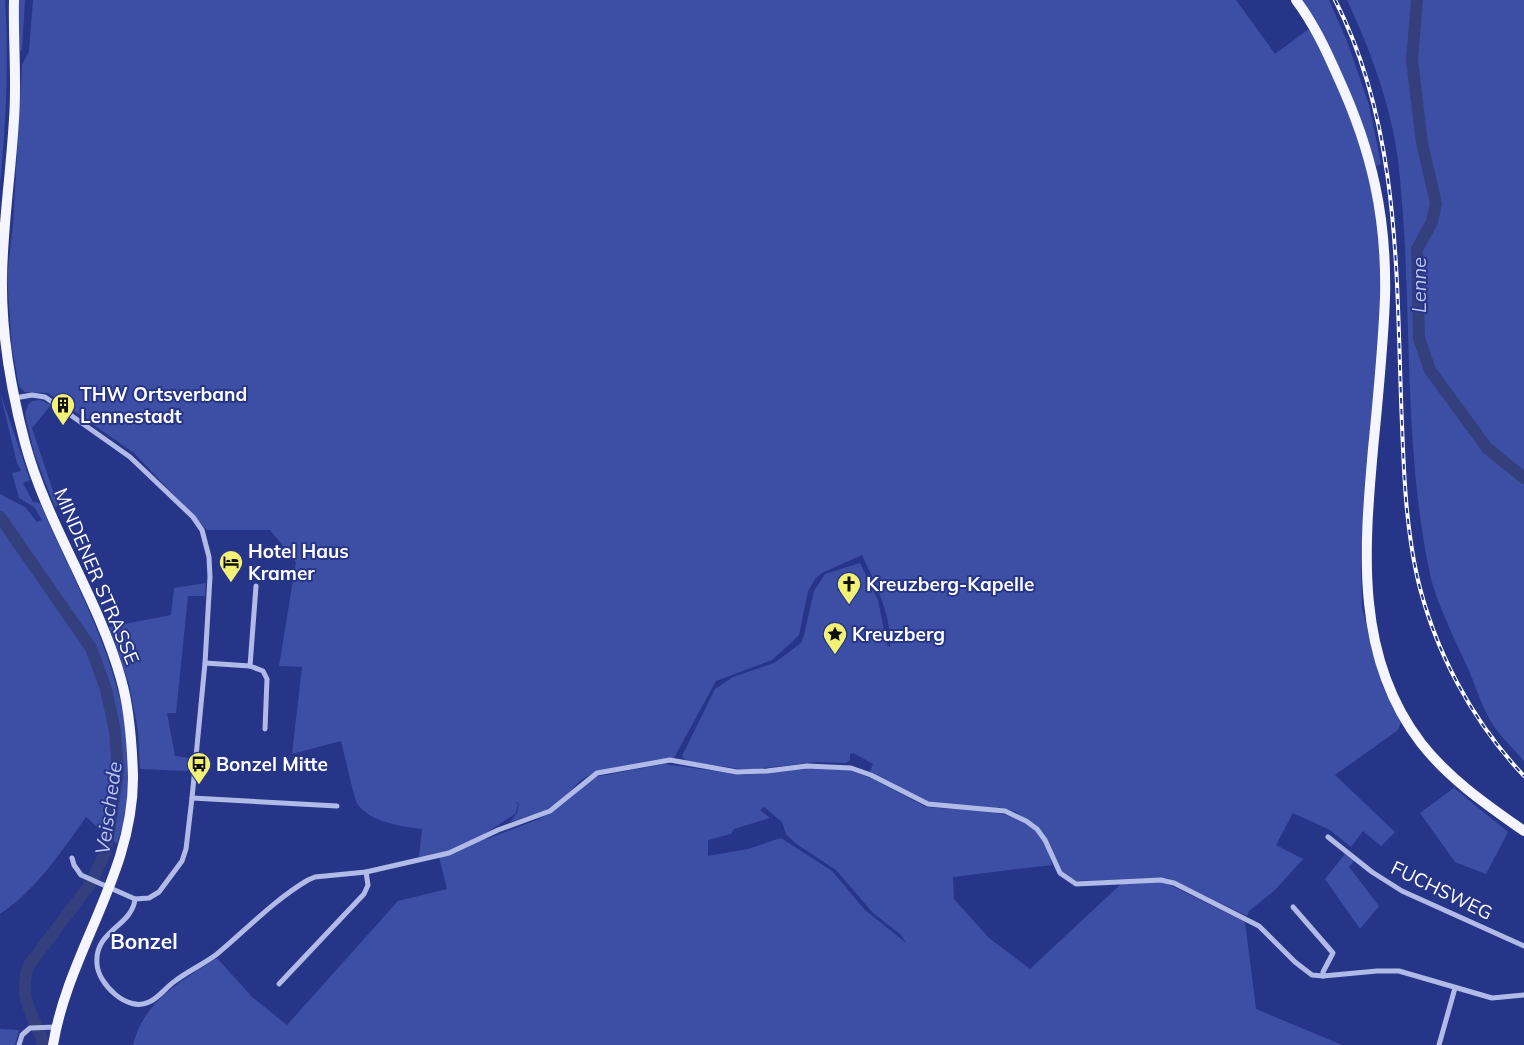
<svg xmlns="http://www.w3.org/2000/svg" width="1524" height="1045" font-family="Mulish,sans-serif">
	<rect width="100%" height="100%" fill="#263587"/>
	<g fill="#3d4fa5" fill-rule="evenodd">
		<path d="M0,0H5C9,64 6,121 0,185Z"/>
		<polygon points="11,0 25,0 22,51 20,50 18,27"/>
		<path d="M33,0H1236L1275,54L1309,29L1346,103L1369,173L1382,234L1381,314L1361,554L1362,608L1382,685L1401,722L1398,730L1335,775L1395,832L1381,846L1363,831L1351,847L1330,830L1293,813L1276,845L1303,859L1275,890L1249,911L1247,916L1168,878L1076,881L1061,871L1043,832L1016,812L998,807L996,813C1011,815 1035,825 1044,839C1048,846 1049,857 1052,865L953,877L954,899L989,938L1030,969L1122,883L1164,882L1245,922L1256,1009L1342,1045H133C144,1000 182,981 217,958L252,997L287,1025L398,901L447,889L438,853L419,857L422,829C403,827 371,822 358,805C354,800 344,751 341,741L292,754L302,667L279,666L296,562L270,530H207L134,453L48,393L25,392L19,386L12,348L7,277L13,225L22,65L29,51ZM862,555C875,583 892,615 890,647L887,645L878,600L860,563L825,574L814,591L804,635L801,643L793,649L774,663L733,677L715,689L682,756L686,761L747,770L817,762L846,763L850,760V754L853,753L873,764L870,771L928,803L953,809L926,807L871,778L849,770L802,768L744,775L664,764L595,777L557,809L539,819L487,839L481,836L515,814L518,805L516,801L519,804L517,813L510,822L546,810L565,796L581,780L597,771L674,758L716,681L772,660L792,642L799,635L808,591L815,579L822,573ZM764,807L782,822L786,834L795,843L836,870L872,912L901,935L906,943L865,910L832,871L781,838L748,849L708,856V840L731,834L734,829L770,818L760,810Z"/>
		<path d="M1301,0H1329L1347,41L1369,105L1381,164L1376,166C1358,108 1335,51 1301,0Z"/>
		<path d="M1347,0H1524V761C1515,750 1504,740 1495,728C1483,711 1476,686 1467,666C1455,640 1436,602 1430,574C1401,438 1414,297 1398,160C1391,105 1370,49 1347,0Z"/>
		<path d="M0,392L30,480L23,483L33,502L40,503C86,610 158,723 117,844L86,817C62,851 35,891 0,914V494L25,507L37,522L42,520L34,507L19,498L12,473L21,471L17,463Z"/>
		<polygon points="40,400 51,405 32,428 58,506 55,507 34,453 25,414 28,405 32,401"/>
		<polygon points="206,583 205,596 188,596 176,713 167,713 175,756 189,758 188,771 140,769 138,730 129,684 109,627 171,615 174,588"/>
		<polygon points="1454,788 1508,832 1486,874 1455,862 1420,813"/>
		<polygon points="1345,854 1354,861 1349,867 1379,906 1360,929 1325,879"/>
		<polygon points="0,1029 19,1030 15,1045 0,1045"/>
	</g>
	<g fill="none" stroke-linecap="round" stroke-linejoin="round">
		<g stroke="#34407d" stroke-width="12">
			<polyline points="1417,0 1412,60 1422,143 1436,203 1432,222 1417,249 1419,338 1430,370 1487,448 1524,478"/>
			<path d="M0,517L91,648L106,689L115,731L118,772L106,851L91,883L29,965C18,995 31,1012 42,1039V1045"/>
		</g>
		<g stroke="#b1bbe8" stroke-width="5">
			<polyline points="15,398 32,395 45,397 130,457 193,517 202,530 209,557 210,577 205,663 192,798 186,849 182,861 159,892 149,898 135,899 81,875 74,865 72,858"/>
			<polyline points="205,663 250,666 263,671 267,679 265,729"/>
			<polyline points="250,666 256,586"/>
			<polyline points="192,798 337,806"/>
			<polyline points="1328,837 1372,872 1402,891 1524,946"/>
			<path d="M135,899C132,927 94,930 97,964C98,984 128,1013 149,1002C159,998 166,987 175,981C188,971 204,964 217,954C247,929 274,900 308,880L315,877L366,872L449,853L498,830L550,811L597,773L670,760L737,772L767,771L807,766L851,768L871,775L928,804L1005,811L1026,821L1037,829L1045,840L1060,873L1076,884L1161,880L1174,883L1259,926L1295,962L1312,975L1323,976L1377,971H1399L1492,998L1524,995"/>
			<polyline points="1293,907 1333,953 1323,972 1323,976"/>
			<polyline points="279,984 364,894 368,885 366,872"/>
			<polyline points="19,1045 22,1035 30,1028 56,1027"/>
			<polyline points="1439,1045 1455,988"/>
		</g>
		<g stroke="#f4f5fe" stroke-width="10">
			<path d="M14,0C13,40 17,80 14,119C11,172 3,224 2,276C1,331 11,390 25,443C47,525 98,597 121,679C130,710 132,744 133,776C134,873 68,952 53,1045"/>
			<path d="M1296,0C1314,24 1326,50 1338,77C1372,151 1387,217 1385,298C1383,349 1378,399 1373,449C1364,551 1355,657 1421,743C1449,779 1487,805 1524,831"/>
		</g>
		<g stroke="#fff" stroke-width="4">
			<path id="rail" d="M1335,0C1402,130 1396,283 1402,425C1404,476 1406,526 1417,576C1434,650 1472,721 1524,776"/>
		</g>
		<use href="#rail" stroke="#263587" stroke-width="2" stroke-dasharray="5.5" stroke-linecap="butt"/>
	</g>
	<defs>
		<g id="building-pin" transform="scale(1.25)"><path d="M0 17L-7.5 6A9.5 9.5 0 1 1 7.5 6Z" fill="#f2f176" stroke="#263587"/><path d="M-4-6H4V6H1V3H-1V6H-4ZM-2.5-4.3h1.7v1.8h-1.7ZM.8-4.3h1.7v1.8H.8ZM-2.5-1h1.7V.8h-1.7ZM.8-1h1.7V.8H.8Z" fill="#111"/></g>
		<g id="hotel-pin" transform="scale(1.25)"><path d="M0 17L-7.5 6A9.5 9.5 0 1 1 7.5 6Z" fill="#f2f176" stroke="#263587"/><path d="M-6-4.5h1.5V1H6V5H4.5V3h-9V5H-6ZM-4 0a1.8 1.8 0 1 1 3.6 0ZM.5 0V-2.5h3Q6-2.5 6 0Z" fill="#111"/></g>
		<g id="church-pin" transform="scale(1.25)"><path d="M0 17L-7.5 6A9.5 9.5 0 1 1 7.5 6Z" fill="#f2f176" stroke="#263587"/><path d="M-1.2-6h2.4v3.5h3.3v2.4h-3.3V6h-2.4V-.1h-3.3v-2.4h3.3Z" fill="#111"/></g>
		<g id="sight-pin" transform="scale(1.25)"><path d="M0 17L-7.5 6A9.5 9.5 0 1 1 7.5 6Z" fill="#f2f176" stroke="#263587"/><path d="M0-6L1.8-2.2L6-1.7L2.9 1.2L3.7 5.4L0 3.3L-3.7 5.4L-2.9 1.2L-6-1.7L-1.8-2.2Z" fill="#111"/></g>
		<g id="bus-pin" transform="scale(1.25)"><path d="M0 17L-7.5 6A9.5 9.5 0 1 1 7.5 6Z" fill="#f2f176" stroke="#263587"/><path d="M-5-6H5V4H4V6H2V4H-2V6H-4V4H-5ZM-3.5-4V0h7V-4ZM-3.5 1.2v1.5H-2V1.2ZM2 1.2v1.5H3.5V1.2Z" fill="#111"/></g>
	</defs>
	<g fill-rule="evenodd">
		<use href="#building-pin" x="63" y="405"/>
		<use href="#hotel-pin" x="231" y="562"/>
		<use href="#church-pin" x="849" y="584"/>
		<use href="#sight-pin" x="835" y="634"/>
		<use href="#bus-pin" x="199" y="764"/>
	</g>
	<g text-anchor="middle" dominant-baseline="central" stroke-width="4" stroke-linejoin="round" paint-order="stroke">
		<g font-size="19" font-weight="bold" fill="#fff" stroke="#263587" text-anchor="start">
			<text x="80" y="394">THW Ortsverband<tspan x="80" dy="22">Lennestadt</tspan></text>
			<text x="248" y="551">Hotel Haus<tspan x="248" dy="22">Kramer</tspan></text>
			<text x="866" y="584">Kreuzberg-Kapelle</text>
			<text x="852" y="634">Kreuzberg</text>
			<text x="216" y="764">Bonzel Mitte</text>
		</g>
		<g font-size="19" fill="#fff" stroke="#263587">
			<text transform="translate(97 576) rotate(67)">MINDENER STRASSE</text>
			<text transform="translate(1442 890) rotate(26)">FUCHSWEG</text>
		</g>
		<g font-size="20" font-style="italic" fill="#bdc6f0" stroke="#263587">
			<text transform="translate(1418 285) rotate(-90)">Lenne</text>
			<text transform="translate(108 808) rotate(-82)">Veischede</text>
		</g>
		<g font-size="21" font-weight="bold" fill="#fff" stroke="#263587">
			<text x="144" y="941">Bonzel</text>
		</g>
	</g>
</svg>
